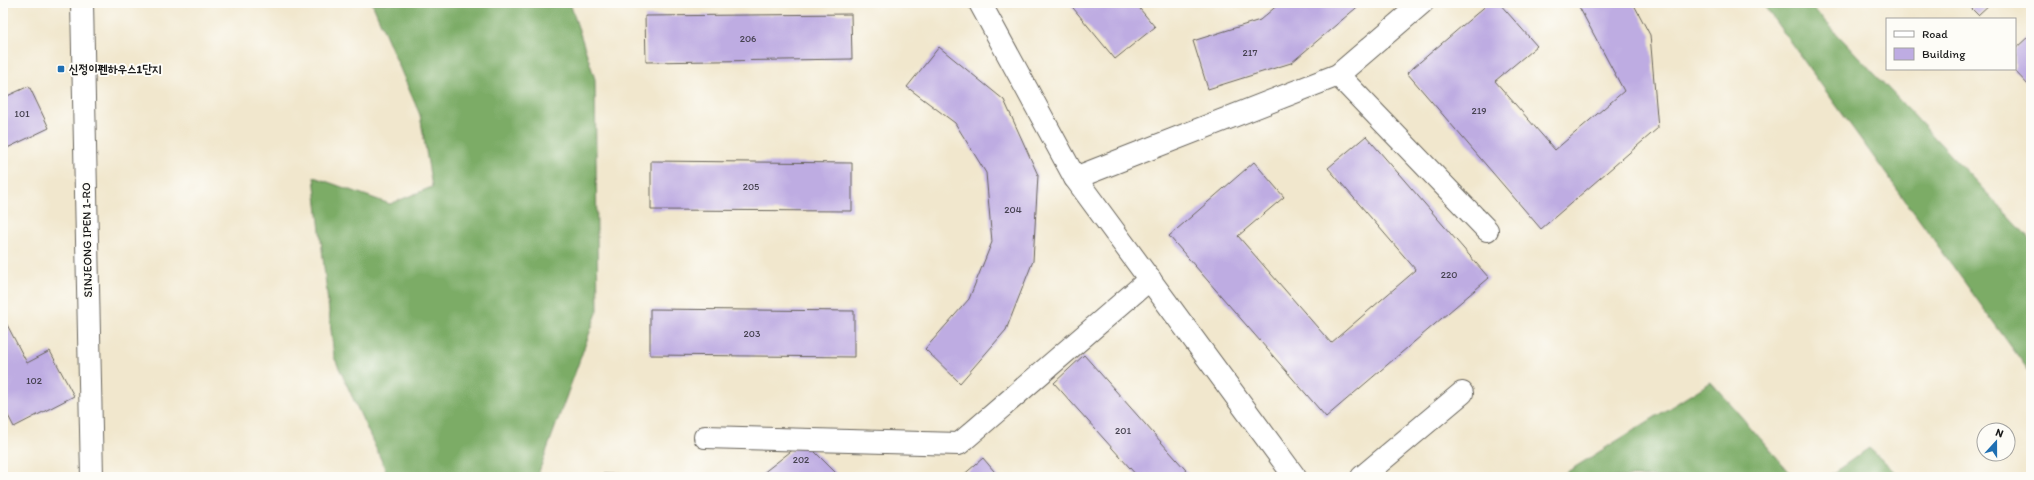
<svg xmlns="http://www.w3.org/2000/svg" width="2034" height="480" font-family="Itim,'Poor Story',sans-serif">
	<rect width="100%" height="100%" fill="#fdfcf7"/>
	<filter id="ink" filterUnits="userSpaceOnUse"><feTurbulence type="fractalNoise" baseFrequency=".025" numOctaves="2"/><feDisplacementMap in="SourceGraphic" scale="8" xChannelSelector="R" yChannelSelector="G"/><feConvolveMatrix kernelMatrix="1 2 1 2 8 2 1 2 1" color-interpolation-filters="sRGB"/></filter>
	<filter id="wash" filterUnits="userSpaceOnUse"><feTurbulence type="fractalNoise" baseFrequency=".012" numOctaves="4" result="noise"/><feDisplacementMap in="SourceGraphic" scale="16" xChannelSelector="R" yChannelSelector="G"/><feGaussianBlur stdDeviation="0.9" result="paint"/><feColorMatrix in="noise" values="0 0 0 0 0 0 0 0 0 0 0 0 0 0 0 0 0 1.4 0 .05"/><feComposite in="paint" operator="in"/></filter>
	<g filter="url(#wash)">
		<rect width="100%" height="100%" fill="#f1e7cd"/>
		<g fill="#7bac66" stroke="#4c6441">
			<polygon points="372,3 570,3 595,79 598,310 537,477 389,477 334,357 314,177 390,204 432,187 420,115"/>
			<polygon points="1762,3 1808,3 2031,240 2031,374"/>
			<polygon points="1711,382 1794,477 1559,477"/>
			<polygon points="1869,448 1900,477 1827,477"/>
		</g>
		<g id="blocks">
			<g fill="#beace2">
				<polygon points="1069,3 1135,3 1155,27 1115,59"/>
				<polygon points="1280,3 1362,3 1291,63 1208,89 1193,41 1260,20"/>
				<polygon points="1489,3 1499,3 1537,46 1495,81 1555,150 1624,91 1577,3 1633,3 1650,35 1658,128 1541,229 1407,73"/>
				<polygon points="1966,3 1991,3 1978,15"/>
				<polygon points="851,14 852,59 646,62 645,16"/>
				<polygon points="2031,34 2031,88 2013,69 2015,69 2015,49"/>
				<polygon points="939,47 1004,100 1038,175 1033,261 1006,330 960,383 925,349 969,299 992,242 986,173 955,123 907,87"/>
				<polygon points="29,86 49,128 3,150 3,98"/>
				<polygon points="1366,136 1489,278 1326,417 1169,236 1254,162 1284,197 1238,236 1331,343 1416,270 1328,168"/>
				<polygon points="651,161 852,163 852,211 651,210"/>
				<polygon points="650,309 854,311 854,357 650,355"/>
				<polygon points="3,317 27,363 50,351 74,396 14,427 3,406"/>
				<polygon points="1084,355 1192,477 1138,477 1054,383"/>
				<polygon points="804,441 840,477 758,477"/>
				<polygon points="983,458 999,477 961,477"/>
				<polygon points="603,474 672,476 672,477 603,477"/>
			</g>
		</g>
	</g>
	<g filter="url(#ink)">
		<use href="#blocks" fill-opacity="0" stroke="#67635a" stroke-width="1"/>
		<g fill="none" stroke-linecap="round" stroke-linejoin="round">
			<g stroke="#67635a" stroke-width="24">
				<g id="minor">
					<polyline points="82,3 92,477"/>
					<polyline points="980,3 1075,178 1295,477"/>
					<polyline points="1338,75 1487,230"/>
					<polyline points="1075,178 1338,75 1422,3"/>
					<polyline points="705,437 959,444 1150,279"/>
					<polyline points="1362,477 1462,393"/>
				</g>
			</g>
			<use href="#minor" stroke="#fff" stroke-width="22"/>
		</g>
	</g>
	<rect fill="#1f6fb2" stroke="#fdfcf7" stroke-width="1.5" x="57" y="65" width="8" height="8" rx="2"/>
	<g text-anchor="middle" dominant-baseline="central" stroke-width="4" stroke-linejoin="round" paint-order="stroke">
		<g font-size="10" fill="#44404e">
			<text x="748" y="38">206</text>
			<text x="1250" y="52">217</text>
			<text x="1479" y="110">219</text>
			<text x="22" y="113">101</text>
			<text x="751" y="186">205</text>
			<text x="1013" y="209">204</text>
			<text x="1449" y="274">220</text>
			<text x="752" y="333">203</text>
			<text x="34" y="380">102</text>
			<text x="1123" y="430">201</text>
			<text x="801" y="459">202</text>
		</g>
		<g font-size="12" font-weight="bold" fill="#1c1c1c" stroke="#fdfcf7" text-anchor="start">
			<text x="69" y="69">신정이펜하우스1단지</text>
		</g>
		<g font-size="12" fill="#1c1c1c" stroke="#fdfcf7">
			<text transform="translate(87 240) rotate(-91)">SINJEONG IPEN 1-RO</text>
		</g>
	</g>
	<rect width="2034" height="480" fill="none" stroke="#fdfcf7" stroke-width="16"/>
	<rect x="1886" y="18" width="130" height="52" fill="#fdfcf7" stroke="#a3a29f"/>
	<rect x="1894" y="31" width="20" height="6" fill="#ffffff" stroke="#a3a29f"/>
	<text x="1922" y="38" font-size="12" fill="#1c1c1c">Road</text>
	<rect x="1894" y="48" width="20" height="12" fill="#beace2" stroke="#a3a29f"/>
	<text x="1922" y="58" font-size="12" fill="#1c1c1c">Building</text>
	<g transform="translate(1996 442) rotate(21)"><circle r="19" fill="#fdfcf7" stroke="#a3a29f"/>
	<path d="M0-3L7 15L0 10L-7 15Z" fill="#1f6fb2"/>
	<text y="-6" font-size="11" font-weight="bold" text-anchor="middle" fill="#1c1c1c">N</text>
	</g>
</svg>
